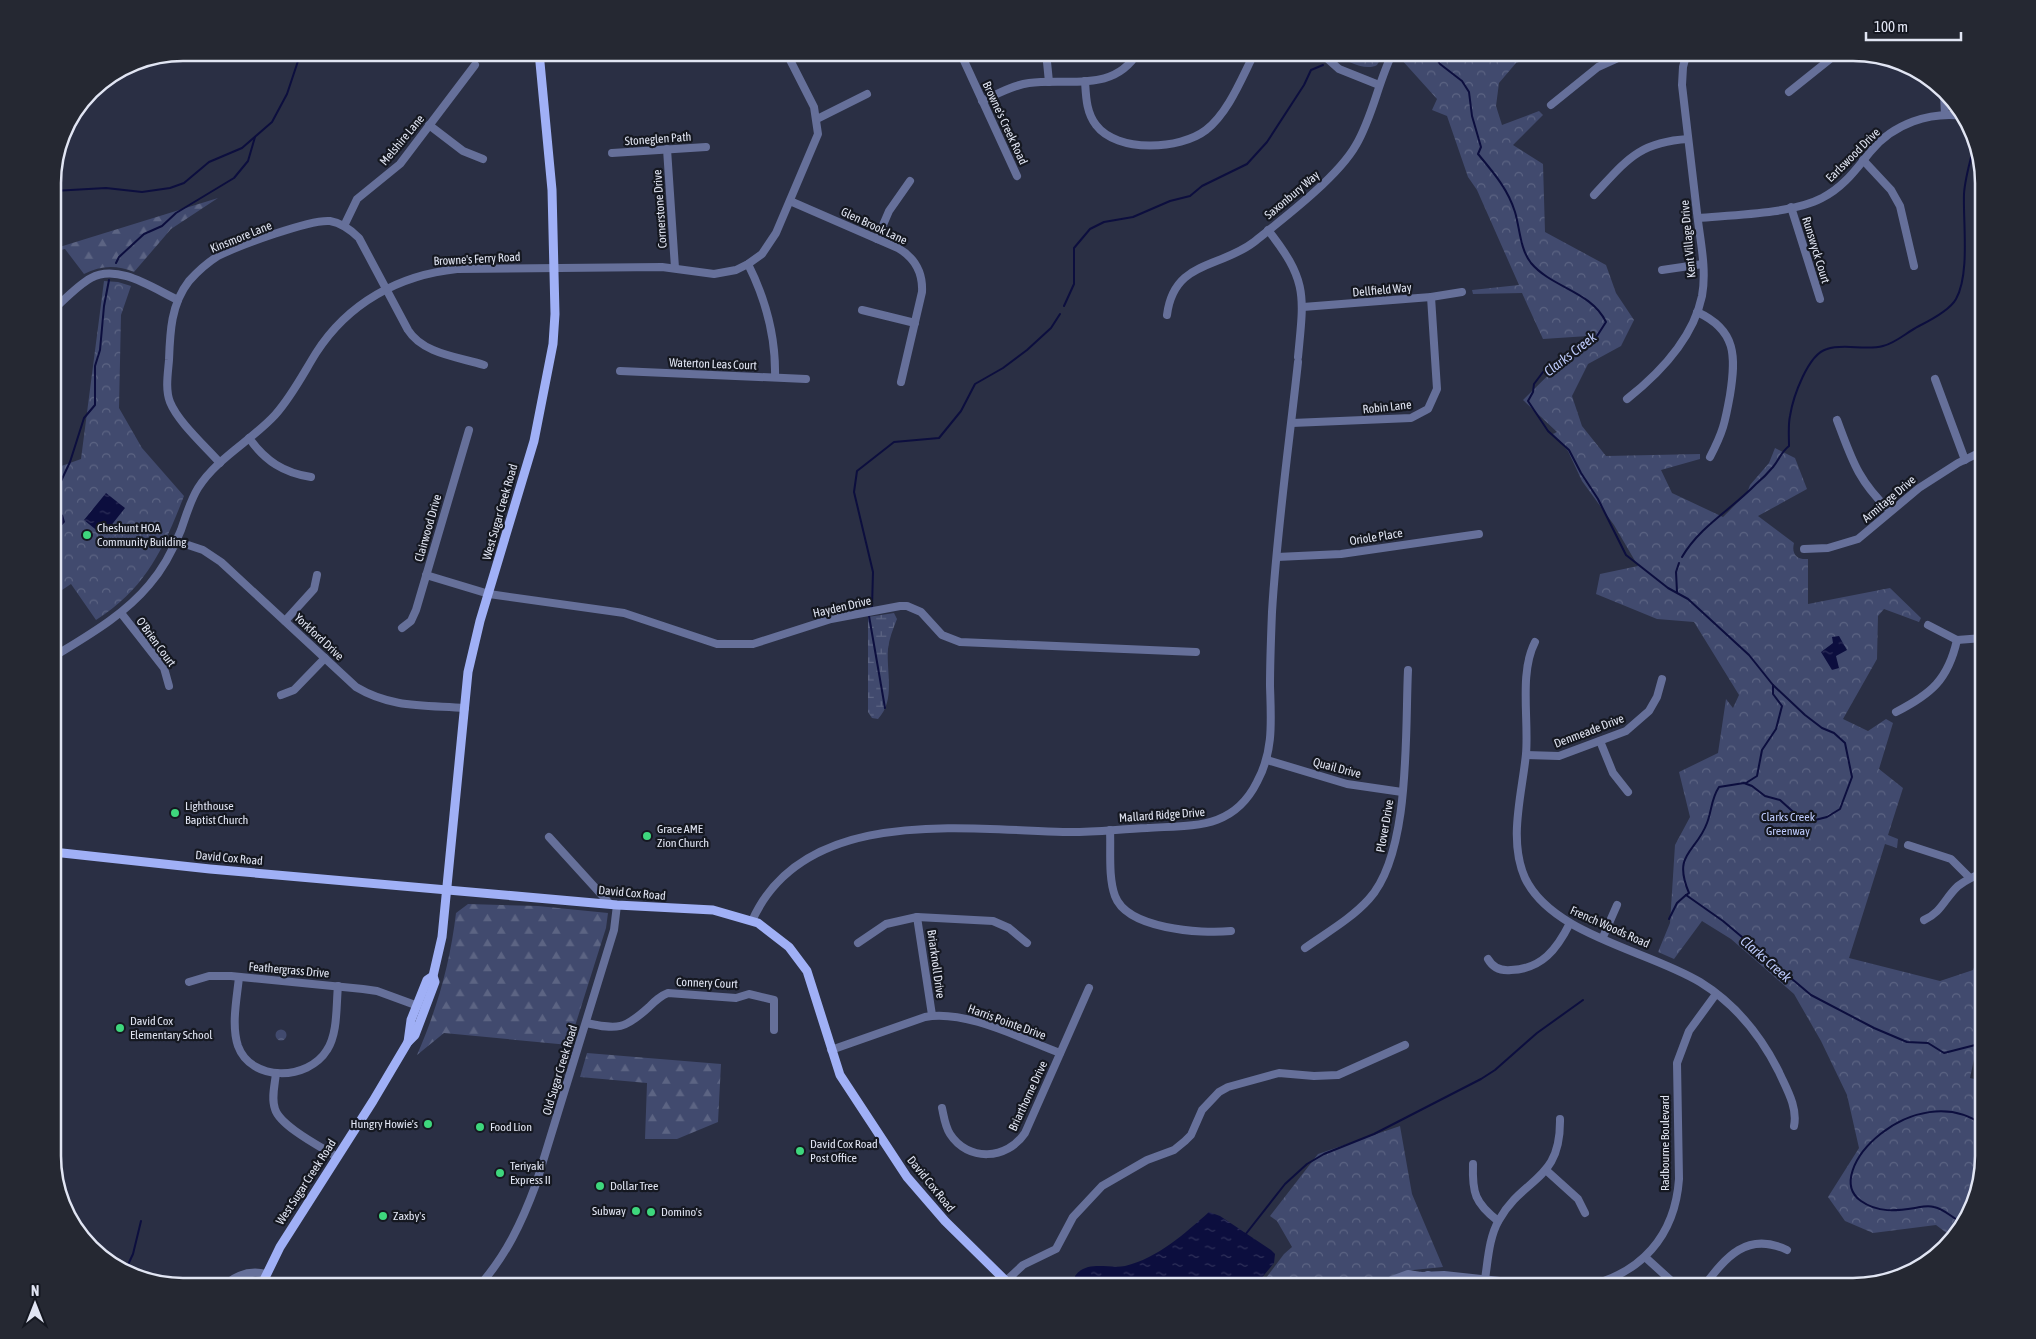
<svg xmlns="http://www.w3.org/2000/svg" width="2036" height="1339" font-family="'Asap Condensed',sans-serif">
	<defs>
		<pattern id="forest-firs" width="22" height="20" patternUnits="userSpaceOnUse" patternTransform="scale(1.25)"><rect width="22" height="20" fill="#414a6e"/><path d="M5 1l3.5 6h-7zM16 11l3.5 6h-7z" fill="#5c6483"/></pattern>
		<pattern id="wetland-marsh" width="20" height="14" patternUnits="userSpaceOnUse" patternTransform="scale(1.25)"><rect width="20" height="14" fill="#414a6e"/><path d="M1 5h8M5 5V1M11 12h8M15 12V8" fill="none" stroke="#5c6483"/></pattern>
		<pattern id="park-crowns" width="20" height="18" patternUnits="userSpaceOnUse" patternTransform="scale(1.25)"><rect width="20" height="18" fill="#414a6e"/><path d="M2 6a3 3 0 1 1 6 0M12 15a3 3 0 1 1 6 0" fill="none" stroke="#5c6483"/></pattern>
		<pattern id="water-ripples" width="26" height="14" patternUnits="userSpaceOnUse" patternTransform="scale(1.25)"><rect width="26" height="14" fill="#0c0e3e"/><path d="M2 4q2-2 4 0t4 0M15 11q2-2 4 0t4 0" fill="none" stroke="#2f315a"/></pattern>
	</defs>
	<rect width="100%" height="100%" fill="#2a2f44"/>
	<g fill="url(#forest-firs)">
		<path d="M218,198L171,229L134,272C117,265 101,265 84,274L65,249L53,252V249Z"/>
		<path d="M468,904L538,906L608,913L606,928L569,1045L444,1033L417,1055C437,1009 450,964 456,913Z"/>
		<polygon points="587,1053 721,1064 718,1122 677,1139 645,1139 647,1083 580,1077"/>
	</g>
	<path fill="url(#wetland-marsh)" d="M894,613L897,619C893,629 889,639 888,649C886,672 896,700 878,719L872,718L868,712V617Z"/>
	<g fill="url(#park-crowns)">
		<path d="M1404,52L1544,53L1516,63L1499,83L1496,106L1502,125L1539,111L1543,115L1513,145L1543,164L1545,232L1606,265L1616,293L1634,320L1621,346L1588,364L1572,396L1582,426L1606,456L1700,454V459L1661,470L1672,493L1723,517L1747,493L1750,485L1769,463L1775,448L1795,458L1807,489L1758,516L1794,543C1791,555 1798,560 1808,559V604L1890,588L1921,618L1919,622L1884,609L1878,616L1877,659L1843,719L1868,731L1886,719L1893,723L1879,769L1903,788L1888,835L1898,839L1897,848L1885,844L1849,958L1940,981L1973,970L1983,945V1017L1970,1078L1983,1081V1156L1962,1228L1952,1237L1936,1225L1873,1233L1845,1221L1828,1197L1859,1148L1847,1095L1821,1041L1794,994L1731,939L1702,921L1674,959L1658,952L1670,923L1675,845L1690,817L1679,772L1718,753L1726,699L1733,708L1739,695L1694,622L1657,619L1596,594L1600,574L1638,566L1614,525L1582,481L1568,451L1553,434L1557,432L1523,400L1588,336L1543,339L1522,293L1473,294L1472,290L1519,285L1477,190L1468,177L1447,116L1432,110L1437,99L1400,58Z"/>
		<path d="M1333,53H1384L1377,65C1366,72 1343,60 1333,53Z"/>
		<path d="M104,281L118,282L131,286L121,315L119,408L142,448L184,496C163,550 146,588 96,620L71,584L53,596V469L81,459Z"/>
		<circle cx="281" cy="1035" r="5.5"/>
		<polygon points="1400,1126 1412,1194 1443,1267 1413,1270 1369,1286 1260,1286 1284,1254 1292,1247 1277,1221 1270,1216 1318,1154"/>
	</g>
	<g fill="url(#water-ripples)">
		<polygon points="106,493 125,508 106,532 103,529 100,533 84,520"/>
		<polygon points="53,508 63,515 65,522 53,535"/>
		<polygon points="1839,636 1847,650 1836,656 1839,668 1832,670 1821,652 1833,643 1832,637"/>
		<path d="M1209,1212L1220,1216L1271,1250L1275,1254L1274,1263L1255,1286H1075V1276C1086,1260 1109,1269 1125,1266C1158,1258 1184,1234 1209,1212Z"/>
	</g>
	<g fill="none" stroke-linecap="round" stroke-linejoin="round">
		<g stroke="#0c0e3e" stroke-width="2">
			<path d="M1432,52L1440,64L1462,81L1469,92L1472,116L1481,147L1478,154C1493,172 1508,189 1515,212C1520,229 1520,249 1531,263C1552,288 1591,291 1606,322L1597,336L1543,372L1534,384L1533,392L1528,401L1548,431L1569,450L1581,473L1598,499L1626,555L1668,588L1688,599L1749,655L1773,685L1805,715L1822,728L1834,733L1845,743L1852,777L1840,809L1827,817L1815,820L1800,818L1780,800L1765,796L1752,786L1744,783L1719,787C1711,799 1712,810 1707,823C1696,853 1672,853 1689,893L1686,895"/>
			<polyline points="53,191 106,188 142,192 170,188 184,183 209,162 242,148 272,122 287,94 301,52"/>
			<polyline points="116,263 119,257 144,234 162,226 176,213 234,178 248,161 255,137"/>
			<polyline points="1064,306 1074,284 1074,248 1090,229 1104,222 1133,217 1170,201 1190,196 1202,186 1247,164 1267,142 1304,85 1311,70 1323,65"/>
			<polyline points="53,498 70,462 84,418 95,405 95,366 100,350 104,306 109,280"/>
			<path d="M1682,557C1700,526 1732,509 1756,484C1762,479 1768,473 1773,467C1779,460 1781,452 1789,446C1789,436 1788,425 1790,416C1793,397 1808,354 1827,349C1844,343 1865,351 1883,346C1896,343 1907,332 1919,326C1931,320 1950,310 1956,299C1970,274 1963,223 1964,194C1965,178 1970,162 1974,146"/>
			<polyline points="1677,592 1676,572 1679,563"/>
			<polyline points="872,607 873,572 854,492 857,471 894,442 939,438 961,411 975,384 1003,368 1027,350 1051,328 1060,314"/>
			<polyline points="869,616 885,708"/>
			<polyline points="1746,783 1757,776 1762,750 1776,729 1782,706 1773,694 1773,685"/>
			<polyline points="1686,895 1723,921 1811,995 1874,1028 1907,1042 1928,1043 1944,1053 1983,1043"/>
			<polyline points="1669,919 1677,903 1686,895"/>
			<path d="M1963,1223C1953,1219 1945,1209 1934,1207C1927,1205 1921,1207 1915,1208C1896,1211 1878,1213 1861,1201C1819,1172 1915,1076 1983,1125"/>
			<polyline points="1245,1235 1285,1184 1307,1164 1324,1154 1374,1134 1481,1079 1495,1070 1537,1033 1583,1000"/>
			<polyline points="126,1269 133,1254 141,1221"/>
		</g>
		<g stroke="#66709a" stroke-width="8">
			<polyline points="960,52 1017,176"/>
			<polyline points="1046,52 1049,82"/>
			<polyline points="1320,52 1339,69 1379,85"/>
			<path d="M1085,81C1086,96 1086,112 1096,125C1117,153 1180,150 1206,130C1229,112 1242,77 1255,52"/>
			<polyline points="1789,92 1839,52"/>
			<polyline points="1944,94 1945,115"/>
			<path d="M982,101C997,94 1013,85 1029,83C1069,78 1114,93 1138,52"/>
			<polyline points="1551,105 1598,67 1631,52"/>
			<polyline points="817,119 867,94"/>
			<polyline points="429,125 463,151 483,159"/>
			<polyline points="667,149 675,268"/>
			<polyline points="612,153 706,147"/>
			<polyline points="1863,160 1891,190 1900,206 1914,266"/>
			<path d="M1594,195C1626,161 1638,142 1688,139"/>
			<path d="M790,201L898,248C915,258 923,273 922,292L901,382"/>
			<polyline points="1791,207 1820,299"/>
			<path d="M1698,218C1732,215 1792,214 1822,198C1844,187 1856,169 1871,151C1893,124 1930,111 1964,116"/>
			<polyline points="344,226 357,199 400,164 475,65"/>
			<path d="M1268,230C1308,281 1304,295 1298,357"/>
			<polyline points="877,239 889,211 910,181"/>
			<path d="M748,264C766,300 776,336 775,377"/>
			<polyline points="1662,270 1703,264"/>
			<polyline points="1303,307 1431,297 1462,292"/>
			<path d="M53,310C64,300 78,285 91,278C118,263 154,289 178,300"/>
			<polyline points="862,310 915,323"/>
			<path d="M1697,312C1737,330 1736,357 1730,395C1725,423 1723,432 1710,457"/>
			<path d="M1167,315C1174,260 1219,269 1254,242C1284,218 1338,177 1356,145C1373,116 1378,82 1393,52"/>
			<polyline points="620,371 806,379"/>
			<polyline points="1935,379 1965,460"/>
			<path d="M1627,399C1660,373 1693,339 1702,296C1707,269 1700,240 1697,213C1692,171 1687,128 1682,85L1683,67L1687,52"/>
			<path d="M1837,420C1852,460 1858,481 1890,511"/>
			<polyline points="1292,423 1411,418 1428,409 1437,389 1431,297"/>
			<path d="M249,438C265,461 284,473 311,477"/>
			<path d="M220,463C205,446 178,422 170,402C165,389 168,373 169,360C170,332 171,304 189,281C198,271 207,263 218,256C238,246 310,219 330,221C342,223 351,230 359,238L408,330C423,354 459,357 484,365"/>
			<path d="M176,541L203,550L221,562L356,687C391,708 424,705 465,708"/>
			<polyline points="1804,549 1828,548 1858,539 1919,488 1958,463 1983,451"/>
			<polyline points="1277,557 1341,554 1479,534"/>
			<polyline points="426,575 489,594 624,613 717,644 753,644 831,619 900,606 907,606 921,612 942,635 960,642 1196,652"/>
			<polyline points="121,613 164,668 169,686"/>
			<polyline points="285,621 314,589 317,575"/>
			<polyline points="1928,625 1957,640 1983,638"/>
			<polyline points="402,628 411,621 416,610 469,430"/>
			<path d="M1535,642C1519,673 1529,720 1526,754C1522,794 1508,840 1525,878C1552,935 1647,950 1700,982C1734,1003 1761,1036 1779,1072C1786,1088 1798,1107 1794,1126"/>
			<path d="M53,657C87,636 123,616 149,585C163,569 173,550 181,530C186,516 190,501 198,488C217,458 251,441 275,415C292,396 303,374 316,353C348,303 399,275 457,269L662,267L714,274L736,270L748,264L762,254L776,233L818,134L814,107L786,52"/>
			<polyline points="281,695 294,690 325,658"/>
			<path d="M1896,712C1931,694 1948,680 1957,640"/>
			<polyline points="1600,741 1613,773 1628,792"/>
			<polyline points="1526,755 1559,756 1626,731 1649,711 1657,697 1662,679"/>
			<polyline points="1267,760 1347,784 1402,792"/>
			<path d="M1110,830C1111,850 1108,877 1115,896C1127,929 1200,934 1231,931"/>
			<polyline points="549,837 610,904"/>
			<polyline points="1908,845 1951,859 1970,878"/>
			<polyline points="917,917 932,1015"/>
			<path d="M1924,920C1942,912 1944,899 1958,886C1966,880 1974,876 1983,873"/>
			<path d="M752,921C803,806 962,829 1063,832C1091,833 1119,829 1147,828C1193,825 1233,830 1257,782C1274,751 1271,720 1270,686C1270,661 1271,637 1272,612C1277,529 1289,445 1298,362"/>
			<polyline points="1603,937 1617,905"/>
			<polyline points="858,943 886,924 917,917 993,921 1009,928 1027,943"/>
			<path d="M1305,948C1326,933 1351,919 1369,899C1411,853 1405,732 1408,670"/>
			<path d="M1488,959C1493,968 1501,971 1511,970C1542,969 1557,949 1570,923"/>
			<path d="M239,977C237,998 231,1025 238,1046C251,1082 308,1081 327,1050C338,1033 336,1006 338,986"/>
			<polyline points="189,982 209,976 231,976 363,989 377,991 418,1006"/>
			<path d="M586,1023C618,1030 625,1029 649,1007C655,1001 660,996 668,993L736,998L749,994L774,1000V1030"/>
			<path d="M831,1050L925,1017C965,1009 1022,1039 1060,1053"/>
			<path d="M276,1073C275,1084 271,1098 275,1109C280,1126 321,1147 337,1157"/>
			<path d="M942,1108C944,1117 945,1126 950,1134C968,1162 1007,1160 1025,1133L1089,988"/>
			<path d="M1473,1164C1472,1193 1475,1203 1498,1221"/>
			<polyline points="1547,1171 1578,1199 1585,1213"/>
			<polyline points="1645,1257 1677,1286"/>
			<polyline points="1428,1275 1430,1286"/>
			<path d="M1485,1279C1488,1260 1489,1237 1499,1220C1524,1176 1561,1182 1560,1119"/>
			<polyline points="1006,1281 1023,1265 1056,1249 1073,1217 1102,1186 1147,1160 1174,1150 1185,1141 1191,1135 1202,1110 1219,1092 1228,1087 1279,1073 1314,1076 1338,1075 1405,1045"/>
			<path d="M224,1286C236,1275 250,1270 266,1274"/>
			<path d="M479,1286C506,1256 522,1222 536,1184L614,930L617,905"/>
			<polyline points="1376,1286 1408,1274 1421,1276 1444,1275 1548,1286"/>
			<polyline points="1410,1286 1421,1276"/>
			<path d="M1586,1286C1641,1274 1675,1236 1679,1179L1677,1063L1689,1031L1716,994"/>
			<path d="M1704,1286C1726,1257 1747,1231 1787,1250"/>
		</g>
		<g stroke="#a0b0f6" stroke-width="9">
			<polyline points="53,852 210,869 617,905 713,910 758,923 789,947 807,971 840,1075 907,1177 945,1221 1011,1286"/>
			<polyline points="408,1042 411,1020 427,980 433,976"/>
			<polyline points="261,1286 280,1247 373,1101 408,1042 415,1035 435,982 433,976 442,937 468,672 480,621 534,441 553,344 555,314 552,190 539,52"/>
		</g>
	</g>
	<g fill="#3ed77d" stroke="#151821" stroke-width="2">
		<circle cx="87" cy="535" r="5"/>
		<circle cx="175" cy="813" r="5"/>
		<circle cx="647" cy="836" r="5"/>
		<circle cx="120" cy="1028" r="5"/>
		<circle cx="428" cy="1124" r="5"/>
		<circle cx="480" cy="1127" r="5"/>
		<circle cx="800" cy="1151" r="5"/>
		<circle cx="500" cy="1173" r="5"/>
		<circle cx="600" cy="1186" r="5"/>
		<circle cx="636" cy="1211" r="5"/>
		<circle cx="651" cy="1212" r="5"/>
		<circle cx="383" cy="1216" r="5"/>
	</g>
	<g text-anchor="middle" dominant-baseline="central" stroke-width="4.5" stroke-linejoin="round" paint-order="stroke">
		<g font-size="12" fill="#e1e5f3" stroke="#151821">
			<text transform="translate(1005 123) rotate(65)">Browne's Creek Road</text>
			<text transform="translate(658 139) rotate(-4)">Stoneglen Path</text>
			<text transform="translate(402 140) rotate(-50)">Melshire Lane</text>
			<text transform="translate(1853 155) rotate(-45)">Earlswood Drive</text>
			<text transform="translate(1292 195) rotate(-40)">Saxonbury Way</text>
			<text transform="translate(660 209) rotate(-94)">Cornerstone Drive</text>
			<text transform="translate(874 226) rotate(25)">Glen Brook Lane</text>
			<text transform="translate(241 237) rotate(-22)">Kinsmore Lane</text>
			<text transform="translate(1688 239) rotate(-95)">Kent Village Drive</text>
			<text transform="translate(1816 250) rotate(73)">Runswyck Court</text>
			<text transform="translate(477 259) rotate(-3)">Browne's Ferry Road</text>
			<text transform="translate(1382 290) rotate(-5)">Dellfield Way</text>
			<text transform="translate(713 364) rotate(2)">Waterton Leas Court</text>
			<text transform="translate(1387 407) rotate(-6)">Robin Lane</text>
			<text transform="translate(1889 499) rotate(-40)">Armitage Drive</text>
			<text transform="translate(500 512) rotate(-74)">West Sugar Creek Road</text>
			<text transform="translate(428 528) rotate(-74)">Clairwood Drive</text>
			<text transform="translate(1376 537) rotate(-9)">Oriole Place</text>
			<text transform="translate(842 607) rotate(-13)">Hayden Drive</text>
			<text transform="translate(319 637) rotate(43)">Yorkford Drive</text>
			<text transform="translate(156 642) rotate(54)">O'Brien Court</text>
			<text transform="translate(1589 731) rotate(-21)">Denmeade Drive</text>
			<text transform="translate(1337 768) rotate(15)">Quail Drive</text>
			<text transform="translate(1162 815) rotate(-4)">Mallard Ridge Drive</text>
			<text transform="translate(1385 826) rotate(-80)">Plover Drive</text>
			<text transform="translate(229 858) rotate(5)">David Cox Road</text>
			<text transform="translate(632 893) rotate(5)">David Cox Road</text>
			<text transform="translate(1610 927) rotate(24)">French Woods Road</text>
			<text transform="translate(936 964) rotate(82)">Briarknoll Drive</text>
			<text transform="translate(289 970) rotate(5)">Feathergrass Drive</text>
			<text transform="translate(707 983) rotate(2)">Connery Court</text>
			<text transform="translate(1007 1022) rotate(20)">Harris Pointe Drive</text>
			<text transform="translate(560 1070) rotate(-73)">Old Sugar Creek Road</text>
			<text transform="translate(1028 1096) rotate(-65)">Briarthorne Drive</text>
			<text transform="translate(1665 1143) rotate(-90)">Radbourne Boulevard</text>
			<text transform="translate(306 1182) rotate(-57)">West Sugar Creek Road</text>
			<text transform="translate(931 1184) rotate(51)">David Cox Road</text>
		</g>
		<g font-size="12" fill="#e1e5f3" stroke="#151821" text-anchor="start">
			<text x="97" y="528">Cheshunt HOA<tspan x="97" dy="14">Community Building</tspan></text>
			<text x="185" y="806">Lighthouse<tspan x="185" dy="14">Baptist Church</tspan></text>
			<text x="657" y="829">Grace AME<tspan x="657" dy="14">Zion Church</tspan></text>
			<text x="130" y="1021">David Cox<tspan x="130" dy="14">Elementary School</tspan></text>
			<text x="418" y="1124" text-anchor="end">Hungry Howie's</text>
			<text x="490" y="1127">Food Lion</text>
			<text x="810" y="1144">David Cox Road<tspan x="810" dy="14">Post Office</tspan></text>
			<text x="510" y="1166">Teriyaki<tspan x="510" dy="14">Express II</tspan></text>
			<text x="610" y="1186">Dollar Tree</text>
			<text x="626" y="1211" text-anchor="end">Subway</text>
			<text x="661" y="1212">Domino's</text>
			<text x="393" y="1216">Zaxby's</text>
		</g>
		<g font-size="12" fill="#bfccfe" stroke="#151821">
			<text x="1788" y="817">Clarks Creek<tspan x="1788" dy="14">Greenway</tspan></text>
		</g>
		<g font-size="14" font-style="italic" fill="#bdcafb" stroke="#151821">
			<text transform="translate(1570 354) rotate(-38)">Clarks Creek</text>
			<text transform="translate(1766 959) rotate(41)">Clarks Creek</text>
		</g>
	</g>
	<path d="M0 0H2036V1339H0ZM183 61H1853A122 122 0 0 1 1975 183V1156A122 122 0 0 1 1853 1278H183A122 122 0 0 1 61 1156V183A122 122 0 0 1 183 61Z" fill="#252832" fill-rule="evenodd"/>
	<path fill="none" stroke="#e1e5f3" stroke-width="2.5" d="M183 61H1853A122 122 0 0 1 1975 183V1156A122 122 0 0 1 1853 1278H183A122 122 0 0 1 61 1156V183A122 122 0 0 1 183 61Z"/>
	<g transform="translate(35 1304)" stroke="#151821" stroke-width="4" paint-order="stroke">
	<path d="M0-4L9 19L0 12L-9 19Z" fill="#e1e5f3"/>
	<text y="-8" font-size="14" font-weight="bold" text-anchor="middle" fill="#e1e5f3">N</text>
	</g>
	<path d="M1866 32v8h95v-8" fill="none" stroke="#e1e5f3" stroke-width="2.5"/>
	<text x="1874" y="32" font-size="15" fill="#e1e5f3" stroke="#151821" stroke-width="4" paint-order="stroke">100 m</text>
</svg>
